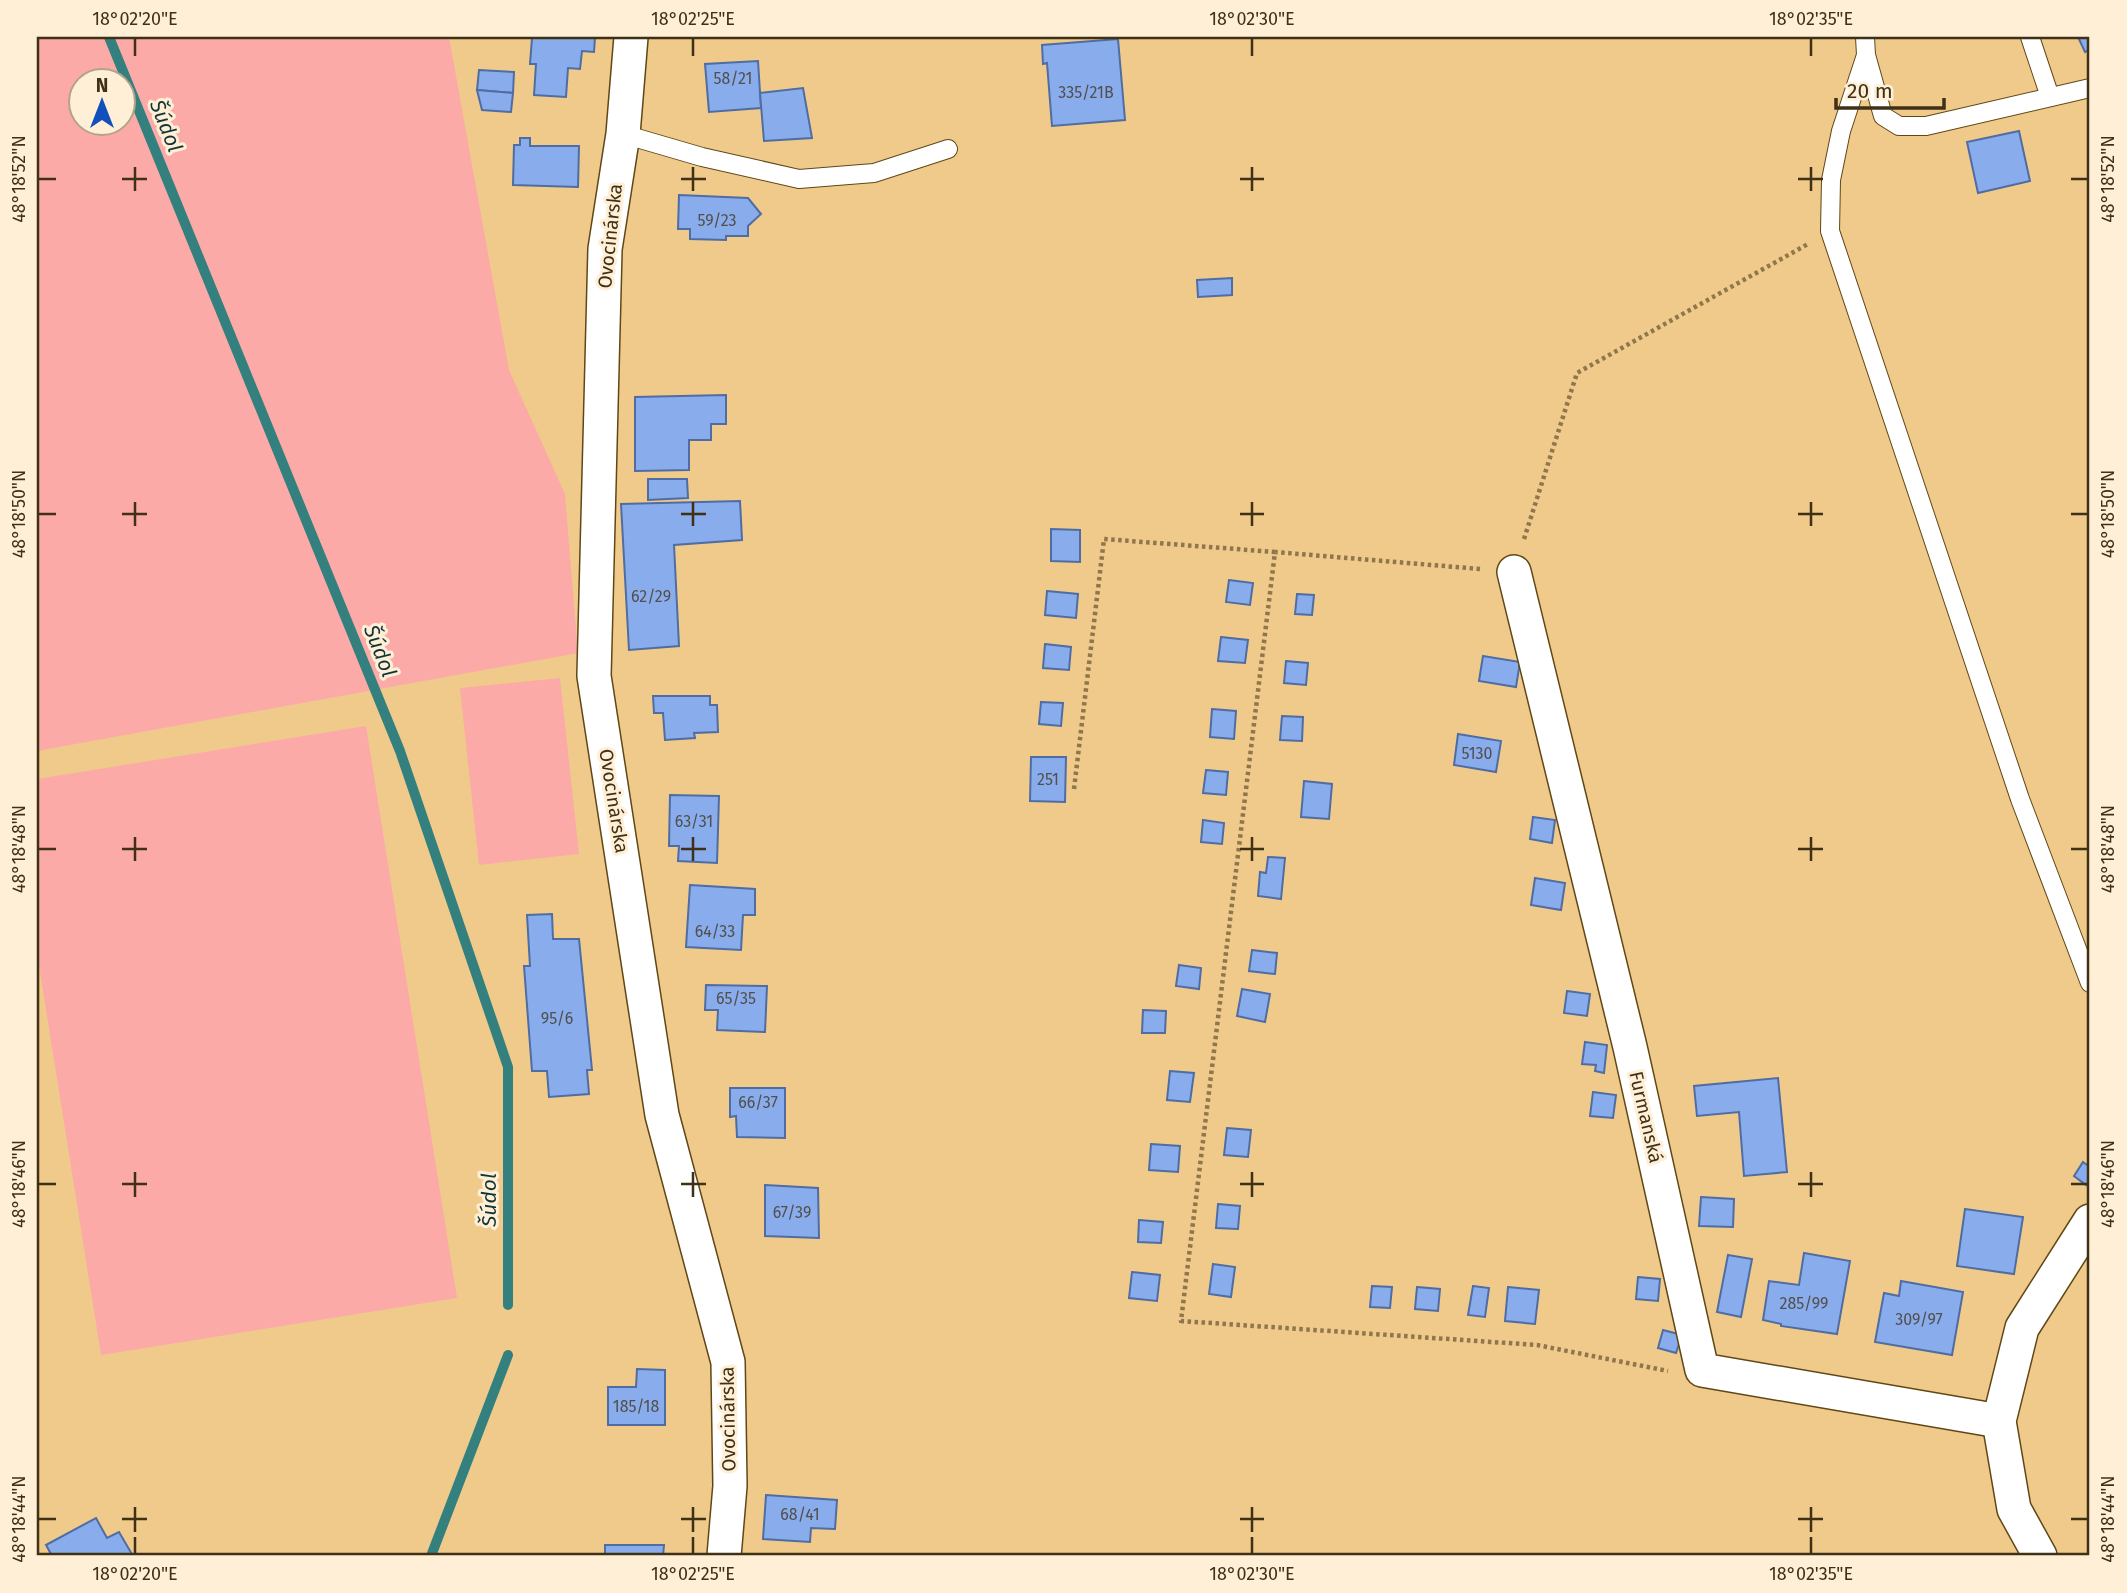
<svg xmlns="http://www.w3.org/2000/svg" width="2127" height="1593" font-family="'Fira Sans',sans-serif">
	<rect width="100%" height="100%" fill="#efca8b"/>
	<g fill="#fcaaa8" fill-rule="evenodd">
		<path d="M37,37H449L509,370L565,494L578,653L37,751ZM80,80H122V122H80Z"/>
		<polygon points="560,678 579,854 479,865 460,688"/>
		<polygon points="366,726 457,1298 101,1355 37,953 37,779"/>
	</g>
	<g fill="none" stroke-linecap="round" stroke-linejoin="round">
		<g stroke="#34807e" stroke-width="10">
			<polyline points="109,37 400,751 508,1067 508,1305"/>
			<polyline points="431,1556 508,1355"/>
		</g>
	</g>
	<g fill="#89adec" stroke="#4f6da2" stroke-width="2">
		<polygon points="538,37 595,37 594,52 582,51 580,69 568,68 566,97 534,95 536,64 530,64 532,38"/>
		<polygon points="2078,37 2090,37 2090,49 2085,52"/>
		<polygon points="1118,39 1125,120 1052,126 1047,63 1043,64 1042,45"/>
		<polygon points="758,61 761,108 709,112 705,64"/>
		<polygon points="479,70 514,72 513,93 477,90"/>
		<polygon points="803,88 812,138 764,141 760,93"/>
		<polygon points="477,90 513,93 511,112 482,110"/>
		<polygon points="2019,131 2030,181 1978,193 1967,142"/>
		<polygon points="520,138 530,138 530,146 579,146 578,187 513,185 514,145 520,145"/>
		<polygon points="679,195 748,198 761,214 748,226 748,236 726,236 726,240 690,239 690,229 678,229"/>
		<polygon points="1232,278 1232,295 1198,297 1197,280"/>
		<polygon points="726,395 726,424 711,424 711,440 689,440 689,470 635,471 635,397"/>
		<polygon points="648,479 687,479 688,498 648,500"/>
		<polygon points="740,501 742,540 674,545 679,646 629,650 621,504"/>
		<polygon points="1051,529 1080,530 1080,562 1051,561"/>
		<polygon points="1229,580 1253,583 1250,605 1226,602"/>
		<polygon points="1047,591 1078,594 1076,618 1045,615"/>
		<polygon points="1297,594 1314,595 1312,615 1295,614"/>
		<polygon points="1221,637 1248,640 1245,663 1218,661"/>
		<polygon points="1045,644 1071,647 1069,670 1043,668"/>
		<polygon points="1483,656 1520,662 1516,687 1479,681"/>
		<polygon points="1286,661 1308,663 1306,685 1284,683"/>
		<polygon points="653,696 710,696 710,705 717,705 718,732 694,733 695,738 665,740 663,713 654,713"/>
		<polygon points="1041,702 1063,703 1061,726 1039,724"/>
		<polygon points="1212,709 1236,711 1234,739 1210,737"/>
		<polygon points="1282,716 1303,717 1302,741 1280,740"/>
		<polygon points="1458,734 1501,741 1496,772 1454,765"/>
		<polygon points="1031,757 1066,757 1065,802 1030,801"/>
		<polygon points="1206,770 1228,772 1226,795 1203,793"/>
		<polygon points="1304,781 1332,784 1329,819 1301,817"/>
		<polygon points="670,795 719,796 717,863 678,861 679,846 669,846"/>
		<polygon points="1533,817 1555,820 1552,843 1530,839"/>
		<polygon points="1203,820 1224,823 1222,844 1201,842"/>
		<polygon points="1268,857 1285,858 1281,899 1258,896 1260,872 1266,873"/>
		<polygon points="1535,878 1565,883 1561,910 1531,905"/>
		<polygon points="690,885 755,889 755,915 743,915 741,950 686,947"/>
		<polygon points="552,914 553,939 579,939 592,1070 587,1070 589,1094 549,1097 547,1071 532,1071 524,966 530,966 527,915"/>
		<polygon points="1252,950 1277,953 1275,974 1249,971"/>
		<polygon points="1179,965 1201,968 1199,989 1176,986"/>
		<polygon points="706,985 767,986 765,1032 717,1030 718,1010 705,1010"/>
		<polygon points="1242,989 1270,994 1265,1022 1237,1016"/>
		<polygon points="1567,991 1590,994 1587,1016 1564,1013"/>
		<polygon points="1143,1010 1166,1011 1165,1033 1142,1033"/>
		<polygon points="1585,1042 1607,1045 1604,1073 1595,1071 1596,1065 1582,1064"/>
		<polygon points="1170,1071 1194,1073 1190,1102 1167,1100"/>
		<polygon points="1778,1078 1787,1172 1744,1176 1739,1112 1697,1116 1694,1086"/>
		<polygon points="730,1088 785,1088 785,1138 737,1137 736,1116 730,1117"/>
		<polygon points="1593,1092 1616,1095 1613,1118 1590,1116"/>
		<polygon points="1227,1128 1251,1130 1248,1157 1224,1155"/>
		<polygon points="1151,1144 1180,1146 1178,1172 1149,1170"/>
		<polygon points="2083,1162 2090,1167 2090,1180 2086,1185 2074,1176"/>
		<polygon points="765,1185 818,1188 819,1238 765,1236"/>
		<polygon points="1701,1197 1734,1199 1733,1227 1699,1226"/>
		<polygon points="1218,1204 1240,1206 1238,1229 1216,1228"/>
		<polygon points="1965,1209 2023,1217 2014,1274 1957,1266"/>
		<polygon points="1139,1220 1163,1222 1161,1243 1138,1242"/>
		<polygon points="1804,1253 1850,1261 1837,1334 1781,1326 1781,1324 1763,1320 1769,1281 1799,1285"/>
		<polygon points="1728,1255 1752,1259 1741,1317 1717,1312"/>
		<polygon points="1213,1264 1235,1267 1231,1297 1209,1294"/>
		<polygon points="1132,1272 1160,1275 1157,1301 1129,1298"/>
		<polygon points="1638,1277 1660,1279 1658,1301 1636,1299"/>
		<polygon points="1901,1281 1963,1292 1952,1355 1875,1342 1884,1293 1899,1296"/>
		<polygon points="1372,1286 1392,1287 1390,1308 1370,1307"/>
		<polygon points="1473,1286 1489,1288 1485,1317 1468,1315"/>
		<polygon points="1417,1287 1440,1289 1438,1311 1415,1309"/>
		<polygon points="1508,1287 1539,1290 1535,1324 1505,1321"/>
		<polygon points="1663,1330 1682,1335 1676,1353 1658,1348"/>
		<polygon points="637,1369 665,1370 665,1425 608,1425 608,1387 636,1387"/>
		<polygon points="766,1495 837,1500 835,1529 811,1528 810,1542 763,1539"/>
		<polygon points="96,1518 107,1538 119,1532 133,1556 52,1556 46,1545"/>
		<polygon points="605,1545 664,1545 663,1556 605,1556"/>
	</g>
	<g fill="none" stroke-linecap="round" stroke-linejoin="round">
		<g stroke="#604716" stroke-width="20">
			<g id="service">
				<polyline points="1865,37 1866,55 1883,116 1899,126 1926,126 2090,88"/>
				<polyline points="2030,37 2050,97"/>
				<polyline points="1866,55 1841,131 1831,180 1830,231 2020,799 2090,983"/>
				<polyline points="623,134 702,157 799,179 874,173 948,149"/>
			</g>
		</g>
		<g stroke="#604716" stroke-width="36">
			<g id="minor">
				<polyline points="631,37 623,134 605,249 594,676 662,1115 728,1362 730,1486 724,1556"/>
				<polyline points="1514,572 1630,1047 1702,1370 1999,1421"/>
				<polyline points="2040,1556 2014,1509 1999,1421 2022,1328 2090,1221"/>
			</g>
		</g>
		<g stroke="#8f764b" stroke-width="4.5" stroke-dasharray="3.5 3.5" stroke-linecap="butt">
			<polyline points="1524,539 1577,373 1808,244"/>
			<polyline points="1480,569 1275,552 1181,1321 1537,1345 1668,1371"/>
			<polyline points="1074,789 1104,539 1275,552"/>
		</g>
		<use href="#service" stroke="#fff" stroke-width="18"/>
		<use href="#minor" stroke="#fff" stroke-width="33"/>
	</g>
	<path fill="none" stroke="#3f3016" stroke-width="2.5" d="M135,38V56M693,38V56M1252,38V56M1811,38V56M135,167V191M693,167V191M1252,167V191M1811,167V191M38,179H56M122,179H147M681,179H706M1240,179H1264M1798,179H1823M2071,179H2088M135,502V526M693,502V526M1252,502V526M1811,502V526M38,514H56M122,514H147M681,514H706M1240,514H1264M1798,514H1823M2071,514H2088M135,837V861M693,837V861M1252,837V861M1811,837V861M38,849H56M122,849H147M681,849H706M1240,849H1264M1798,849H1823M2071,849H2088M135,1172V1197M693,1172V1197M1252,1172V1197M1811,1172V1197M38,1184H56M122,1184H147M681,1184H706M1240,1184H1264M1798,1184H1823M2071,1184H2088M135,1507V1532M693,1507V1532M1252,1507V1532M1811,1507V1532M38,1519H56M122,1519H147M681,1519H706M1240,1519H1264M1798,1519H1823M2071,1519H2088M135,1537V1554M693,1537V1554M1252,1537V1554M1811,1537V1554"/>
	<g text-anchor="middle" dominant-baseline="central" stroke-width="6" stroke-linejoin="round" paint-order="stroke">
		<g font-size="16" fill="#524f4c">
			<text x="733" y="78">58/21</text>
			<text x="1086" y="92">335/21B</text>
			<text x="717" y="220">59/23</text>
			<text x="651" y="596">62/29</text>
			<text x="1477" y="753">5130</text>
			<text x="1048" y="779">251</text>
			<text x="694" y="821">63/31</text>
			<text x="715" y="931">64/33</text>
			<text x="736" y="998">65/35</text>
			<text x="557" y="1018">95/6</text>
			<text x="758" y="1102">66/37</text>
			<text x="792" y="1212">67/39</text>
			<text x="1804" y="1303">285/99</text>
			<text x="1919" y="1319">309/97</text>
			<text x="636" y="1406">185/18</text>
			<text x="800" y="1514">68/41</text>
		</g>
		<g font-size="19" fill="#3f3016" stroke="#feefd6">
			<text transform="translate(610 236) rotate(-84)">Ovocinárska</text>
			<text transform="translate(614 801) rotate(81)">Ovocinárska</text>
			<text transform="translate(1646 1117) rotate(77)">Furmanská</text>
			<text transform="translate(728 1419) rotate(-91)">Ovocinárska</text>
		</g>
		<g font-size="21" font-style="italic" fill="#113436" stroke="#feefd6">
			<text transform="translate(166 126) rotate(68)">Šúdol</text>
			<text transform="translate(380 651) rotate(68)">Šúdol</text>
			<text transform="translate(489 1200) rotate(-90)">Šúdol</text>
		</g>
	</g>
	<rect width="2127" height="1593" fill="none" stroke="#feefd6" stroke-width="77"/>
	<g transform="translate(102 102)"><circle r="33" fill="#feefd6" stroke="#b2a389" stroke-width="2"/>
	<path d="M0-5L12 26L0 18L-12 26Z" fill="#114fbb"/>
	<text y="-10" font-size="19" font-weight="bold" text-anchor="middle" fill="#3f3016">N</text>
	</g>
	<path d="M1836 98v10h108v-10" fill="none" stroke="#3f3016" stroke-width="3.5"/>
	<text x="1847" y="98" font-size="21" fill="#3f3016" stroke="#feefd6" stroke-width="5" paint-order="stroke">20 m</text>
	<rect x="38" y="38" width="2050" height="1516" fill="none" stroke="#3f3016" stroke-width="2.5"/>
	<g font-size="18" text-anchor="middle" fill="#3f3016">
		<text x="135" y="25">18°02'20"E</text>
		<text x="693" y="25">18°02'25"E</text>
		<text x="1252" y="25">18°02'30"E</text>
		<text x="1811" y="25">18°02'35"E</text>
		<text transform="translate(19 179) rotate(-90)" y="6">48°18'52"N</text>
		<text transform="translate(2108 179) rotate(-90)" y="6">48°18'52"N</text>
		<text transform="translate(19 514) rotate(-90)" y="6">48°18'50"N</text>
		<text transform="translate(2108 514) rotate(-90)" y="6">48°18'50"N</text>
		<text transform="translate(19 849) rotate(-90)" y="6">48°18'48"N</text>
		<text transform="translate(2108 849) rotate(-90)" y="6">48°18'48"N</text>
		<text transform="translate(19 1184) rotate(-90)" y="6">48°18'46"N</text>
		<text transform="translate(2108 1184) rotate(-90)" y="6">48°18'46"N</text>
		<text transform="translate(19 1519) rotate(-90)" y="6">48°18'44"N</text>
		<text transform="translate(2108 1519) rotate(-90)" y="6">48°18'44"N</text>
		<text x="135" y="1580">18°02'20"E</text>
		<text x="693" y="1580">18°02'25"E</text>
		<text x="1252" y="1580">18°02'30"E</text>
		<text x="1811" y="1580">18°02'35"E</text>
	</g>
</svg>
